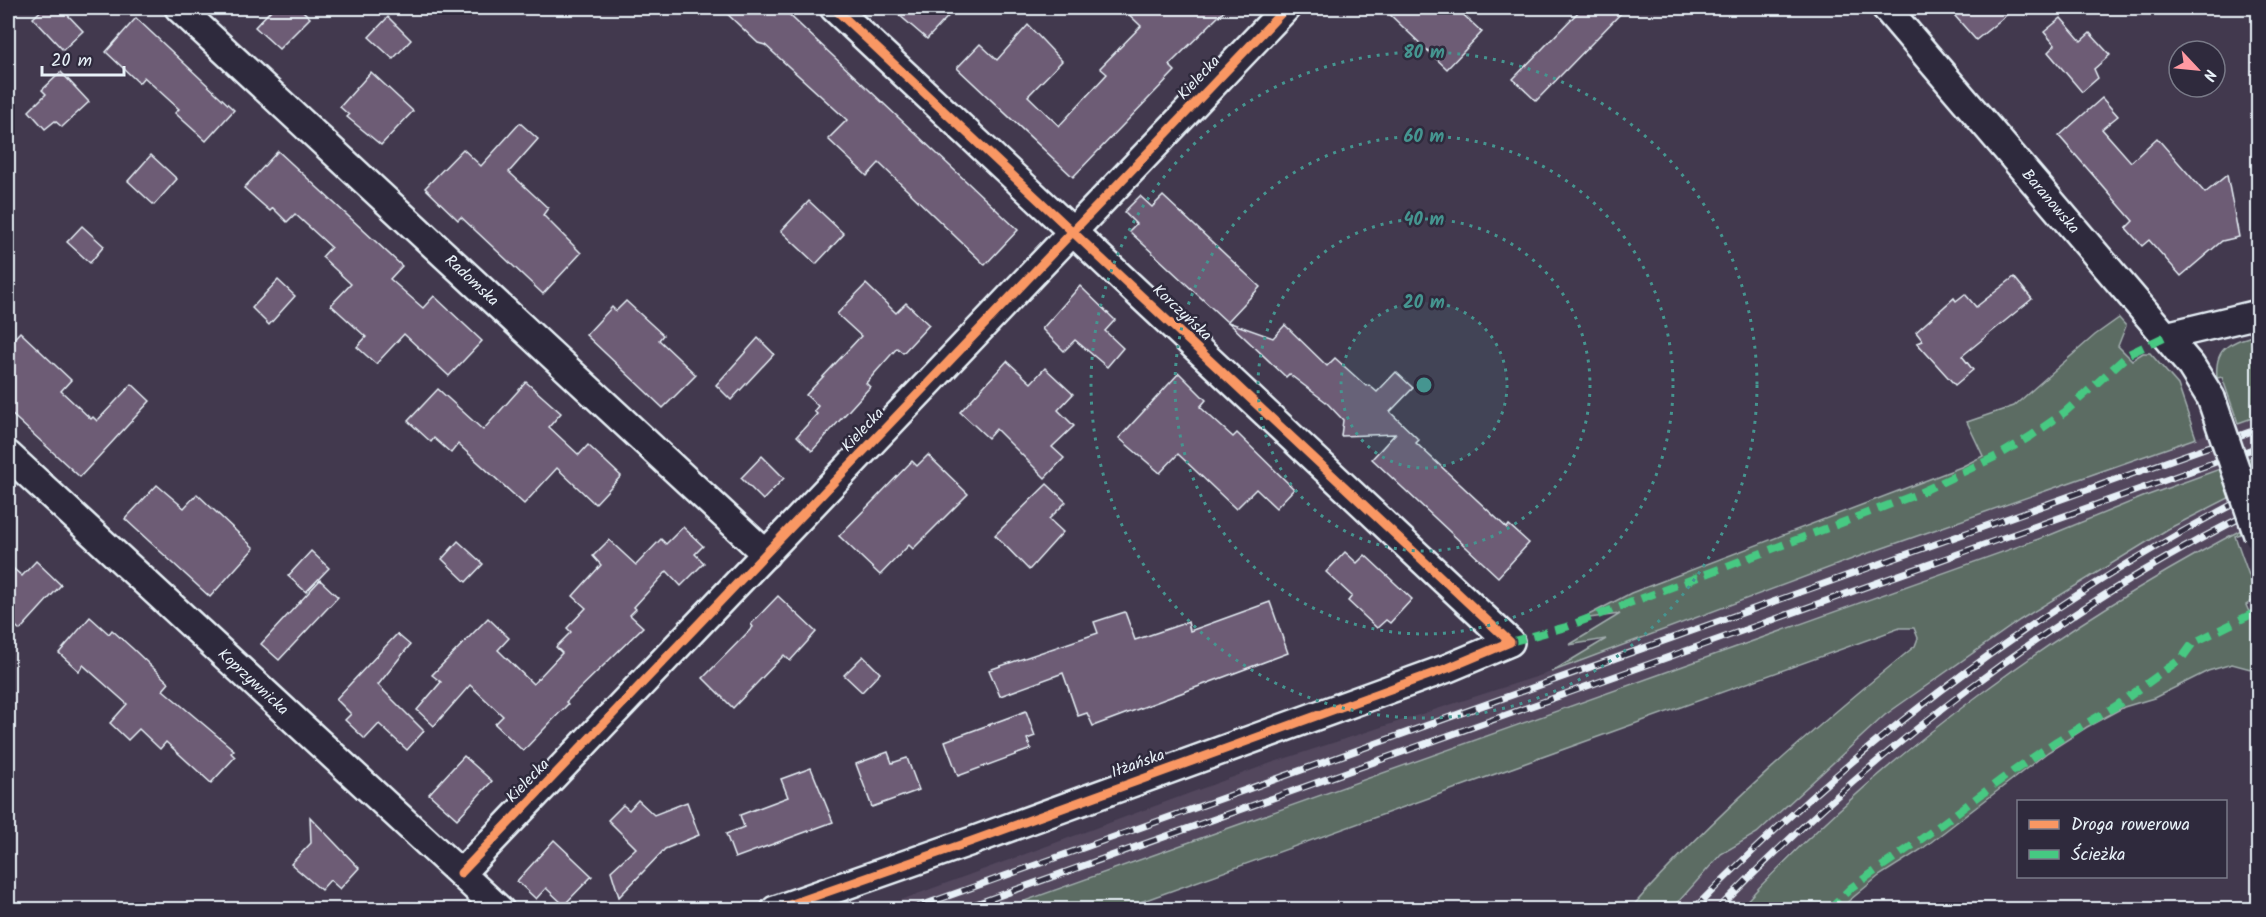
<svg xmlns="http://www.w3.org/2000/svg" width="2266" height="917" font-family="Kalam,sans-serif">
	<rect width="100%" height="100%" fill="#42394e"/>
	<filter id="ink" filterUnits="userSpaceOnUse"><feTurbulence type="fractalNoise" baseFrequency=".0167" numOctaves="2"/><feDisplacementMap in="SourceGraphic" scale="12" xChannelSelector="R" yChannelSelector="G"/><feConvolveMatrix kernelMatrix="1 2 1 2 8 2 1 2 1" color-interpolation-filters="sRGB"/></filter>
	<g filter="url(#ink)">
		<g fill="#52465d">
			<polygon points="2258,416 2258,455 2143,497 2050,535 999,909 874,910 1271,763 1551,672 1863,555"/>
			<polygon points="2258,483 2258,521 2040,652 1910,747 1786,858 1738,909 1672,910 1721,854 1757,833 1885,715 2020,620 2168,529"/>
		</g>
		<g fill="#5c6c64" stroke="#a2aeae" stroke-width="1.5">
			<polygon points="2119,318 2126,326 2118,346 2132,360 2143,353 2150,353 2178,385 2196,438 1863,555 1551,672 1606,639 1569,645 1620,614 1581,619 1631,593 1961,467 1983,456 1967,422 2014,406 2095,335"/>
			<path d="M2258,334V416L2238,423L2222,377L2217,378C2214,345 2231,343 2258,334Z"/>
			<path d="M2258,455V483L2168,529L2020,620L1885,715L1757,833L1721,854L1672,909H1630C1718,811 1813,729 1915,646L1918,638L1914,628H1900L1121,909L999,910L2050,535L2143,497Z"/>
			<path d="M2258,521V528L2235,536L2257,598L2246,605L2254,623L2258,621V671L2232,664L2208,671L2154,698L2124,707L2087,727L2048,752L1922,849L1879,876L1839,909L1738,910C1885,751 2067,620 2258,521Z"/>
		</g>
		<g fill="#6d5b75" stroke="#e8f1f8" stroke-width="1.5">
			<polygon points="44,8 61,8 83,31 63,50 33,18"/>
			<polygon points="273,8 300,8 310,18 279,49 255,27"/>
			<polygon points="721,8 782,8 1018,230 985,265 879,163 867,176 828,139 847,120 765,45 758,43"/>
			<polygon points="891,8 956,8 927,39"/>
			<polygon points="1122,8 1227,8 1169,65 1175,71 1073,177 957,68 980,44 997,60 1028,25 1062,61 1028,96 1059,126 1107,74 1100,68 1141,26"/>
			<polygon points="1383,8 1456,8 1482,32 1447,69"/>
			<polygon points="1582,8 1626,8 1536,101 1513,79"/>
			<polygon points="1948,8 2015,8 1976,40"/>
			<polygon points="388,17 411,40 393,59 369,37"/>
			<polygon points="136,18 234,110 206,141 175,113 179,109 144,77 139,83 106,52"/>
			<polygon points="2061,18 2081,41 2090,33 2110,55 2094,69 2098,78 2082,92 2048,52 2055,45 2044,32"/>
			<polygon points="61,72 89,102 62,127 55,121 45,129 29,111 46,94 42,90"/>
			<polygon points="371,72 413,111 381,145 347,117 349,115 340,107"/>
			<polygon points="2102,98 2118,116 2102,129 2131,162 2157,138 2205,193 2227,175 2239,237 2222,241 2181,276 2149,240 2142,246 2126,228 2133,221 2059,136"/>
			<polygon points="520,123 538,139 509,172 548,208 543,215 581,253 543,294 461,217 458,220 425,188 463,149 481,166"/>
			<polygon points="278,151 402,266 390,279 423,308 434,296 482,341 449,376 404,334 376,364 357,347 366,337 331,305 351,284 322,257 331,247 295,214 287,222 273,208 270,211 244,188"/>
			<polygon points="151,155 177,179 154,205 128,181"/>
			<polygon points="1140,196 1152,207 1163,196 1260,287 1227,322 1129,231 1136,224 1124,212"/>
			<polygon points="809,201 844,234 816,264 781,231"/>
			<polygon points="82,226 104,246 90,263 67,242"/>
			<polygon points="2014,277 2032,299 1962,356 1973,370 1955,385 1917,343 1923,341 1916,332 1954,298 1956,301 1965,294 1976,307"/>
			<polygon points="278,280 295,296 269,325 252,308"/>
			<polygon points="866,284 896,313 906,303 929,325 903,353 897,348 866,383 870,387 812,451 797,436 817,414 814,411 818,406 806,395 861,336 837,314"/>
			<polygon points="1080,286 1115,320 1105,331 1123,348 1107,367 1075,340 1064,351 1042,329"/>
			<polygon points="626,301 663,335 659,340 696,375 663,408 586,335 612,307 616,311"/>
			<polygon points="1228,322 1273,338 1285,325 1327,366 1335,358 1366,386 1369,385 1377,392 1396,372 1413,388 1390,412 1419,440 1416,443 1507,528 1509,525 1529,543 1498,577 1372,459 1395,434 1341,436 1343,420 1326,402 1289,374 1286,377"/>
			<polygon points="20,332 71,380 61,391 91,419 93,417 97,421 132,384 150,401 80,477 8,411 8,345"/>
			<polygon points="758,338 774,354 731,400 716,385"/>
			<polygon points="1007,361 1031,383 1045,368 1073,394 1058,410 1074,426 1052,447 1064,458 1045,478 996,429 988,438 960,412"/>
			<polygon points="1179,373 1206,400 1200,407 1233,437 1237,433 1294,489 1276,508 1256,489 1236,509 1178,454 1160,473 1119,438"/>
			<polygon points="526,382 561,413 549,427 579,455 588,445 621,476 595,504 557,468 524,504 458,444 451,453 434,438 431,442 408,421 438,389 483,430"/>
			<polygon points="928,455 968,494 913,549 909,545 880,575 839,536 912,461 917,466"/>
			<polygon points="762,456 784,478 763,500 741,478"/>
			<polygon points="1047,484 1066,502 1049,519 1063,532 1029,570 995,535"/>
			<polygon points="157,485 184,508 197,494 254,548 210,597 125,519"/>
			<polygon points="683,527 703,546 695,554 704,563 681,586 667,571 634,607 636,609 630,615 643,627 566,702 568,704 523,751 495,724 503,716 470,685 434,726 417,710 441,682 432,675 488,618 509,638 498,650 533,684 562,653 556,647 571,632 567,628 586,608 573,596 601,565 593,556 609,540 636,565 661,539 666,544"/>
			<polygon points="458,541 483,564 466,582 442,559"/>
			<polygon points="311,551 329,568 306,592 288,576"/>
			<polygon points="1345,552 1357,563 1365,555 1412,599 1390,623 1386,620 1377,628 1348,601 1352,596 1326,572"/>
			<polygon points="36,561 61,585 20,630 8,619 8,564 22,576"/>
			<polygon points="320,580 338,597 279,660 261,644"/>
			<polygon points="778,596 816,632 790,661 784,655 733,708 703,678 753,627 751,624"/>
			<polygon points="1270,602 1288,653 1093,726 1087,713 1078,716 1063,673 1000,696 989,670 1098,633 1094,622 1125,612 1135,640 1188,622 1190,631"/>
			<polygon points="90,617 109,634 112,630 132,648 169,683 163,690 234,750 231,753 235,757 211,783 166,742 160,749 139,729 128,740 110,723 127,704 83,665 79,671 59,653"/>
			<polygon points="397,634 410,645 378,685 424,731 407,750 379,724 365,739 345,720 351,714 336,699"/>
			<polygon points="863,656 880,673 862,692 844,675"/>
			<polygon points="1026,711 1035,736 1027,739 1031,749 958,776 945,741"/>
			<polygon points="888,752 892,763 907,758 919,790 872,807 856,764"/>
			<polygon points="464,756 492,781 457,819 429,794"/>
			<polygon points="811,768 833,822 735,858 726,834 744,827 740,815 788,797 781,779"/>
			<polygon points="638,800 654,815 687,802 699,835 665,849 619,897 611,871 636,848 608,820 623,805 629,810"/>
			<polygon points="310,817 359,868 340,889 330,880 321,890 291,864 311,843"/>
			<polygon points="554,840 592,876 564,905 546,888 536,899 517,881"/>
		</g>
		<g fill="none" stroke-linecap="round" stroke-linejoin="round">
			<g stroke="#e8f1f8" stroke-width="32">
				<g id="minor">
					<path id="s1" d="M179,8L766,554"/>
					<path id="s2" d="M1886,8L2191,366L2211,398"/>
					<polyline points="2166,336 2258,314"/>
					<path id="s3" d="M8,455L500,910"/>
					<polyline points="461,873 1286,8"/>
					<polyline points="775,910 972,841 1448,668 1510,642 834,8"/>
				</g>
			</g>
			<use href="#minor" stroke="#2f2a3d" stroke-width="27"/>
			<g stroke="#e8f1f8" stroke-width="7">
				<g id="rail">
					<polyline points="909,910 2258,429"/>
					<polyline points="959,910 2258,447"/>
					<path d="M1693,910C1859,740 2047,599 2258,491"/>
					<path d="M1717,910C1870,753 2061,606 2258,509"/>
				</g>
			</g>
			<use href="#rail" stroke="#2f2a3d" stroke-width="4.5" stroke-dasharray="14" stroke-linecap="butt"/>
			<g stroke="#e8f1f8" stroke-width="32" stroke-linecap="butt">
				<polyline id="minor-bridge" points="2211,398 2258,535"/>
			</g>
			<use href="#minor-bridge" stroke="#2f2a3d" stroke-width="27"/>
			<g stroke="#46c982" stroke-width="8" stroke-dasharray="15 8" stroke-linecap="butt">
				<polyline points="1510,642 1566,627 1915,495 2001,454 2031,436 2065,412 2129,354 2166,336"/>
				<polyline points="1828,910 1852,887 1916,843 2002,779 2055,742 2116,706 2182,658 2193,643 2258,611"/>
			</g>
			<g stroke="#2f2a3d" stroke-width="13">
				<g id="cycleway">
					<polyline points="461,873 1286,8"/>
					<polyline points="775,910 972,841 1448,668 1510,642 834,8"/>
				</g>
			</g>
			<use href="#cycleway" stroke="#f99763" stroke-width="9"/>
		</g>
	</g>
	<circle cx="1424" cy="385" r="83" fill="#459590" fill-opacity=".12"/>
	<g fill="none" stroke="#459590" stroke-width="3" stroke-dasharray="3 6">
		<circle cx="1424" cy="385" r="83"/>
		<circle cx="1424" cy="385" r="166"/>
		<circle cx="1424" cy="385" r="249"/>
		<circle cx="1424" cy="385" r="333"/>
	</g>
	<g text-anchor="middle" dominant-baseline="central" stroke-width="5" stroke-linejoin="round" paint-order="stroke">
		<g font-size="16" fill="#e8f1f8" stroke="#2f2a3d">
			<text transform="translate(1199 78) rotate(-47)">Kielecka</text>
			<text stroke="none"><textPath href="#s2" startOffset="254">Baranowska</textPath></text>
			<text stroke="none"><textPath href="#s1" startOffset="400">Radomska</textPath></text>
			<text transform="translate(1182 313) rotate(43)">Korczyńska</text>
			<text transform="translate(863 430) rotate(-47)">Kielecka</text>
			<text stroke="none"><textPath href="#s3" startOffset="334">Koprzywnicka</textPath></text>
			<text transform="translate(1138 764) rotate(-20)">Iłżańska</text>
			<text transform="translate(528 781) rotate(-46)">Kielecka</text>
		</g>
	</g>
	<circle cx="1424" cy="385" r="9" fill="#459590" stroke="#2f2a3d" stroke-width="3"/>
	<g font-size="18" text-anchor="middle" font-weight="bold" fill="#459590" stroke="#2f2a3d" stroke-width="5" stroke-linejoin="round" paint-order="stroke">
		<text x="1424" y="58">80 m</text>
		<text x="1424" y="142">60 m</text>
		<text x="1424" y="225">40 m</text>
		<text x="1424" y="308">20 m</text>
	</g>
	<rect width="2266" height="917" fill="none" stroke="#2f2a3d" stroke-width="30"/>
	<rect x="15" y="15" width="2236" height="887" fill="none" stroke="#e8f1f8" stroke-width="2" filter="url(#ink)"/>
	<rect x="2017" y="800" width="210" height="78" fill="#2f2a3d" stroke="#797a88" stroke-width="1.5"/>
	<rect x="2029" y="820" width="30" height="9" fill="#f99763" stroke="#797a88" stroke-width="1.5"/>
	<text x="2071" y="830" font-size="18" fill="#e8f1f8">Droga rowerowa</text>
	<rect x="2029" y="850" width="30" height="9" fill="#46c982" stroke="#797a88" stroke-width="1.5"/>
	<text x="2071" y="860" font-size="18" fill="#e8f1f8">Ścieżka</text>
	<g transform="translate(2197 69) rotate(116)"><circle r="28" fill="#2f2a3d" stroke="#797a88" stroke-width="1.5"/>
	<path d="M0-4.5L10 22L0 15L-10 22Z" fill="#ff9aa2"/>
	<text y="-9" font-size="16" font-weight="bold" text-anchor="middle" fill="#e8f1f8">N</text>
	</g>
	<path d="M42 66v9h82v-9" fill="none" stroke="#e8f1f8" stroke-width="3"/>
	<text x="51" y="66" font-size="18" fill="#e8f1f8" stroke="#2f2a3d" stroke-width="4.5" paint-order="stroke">20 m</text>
</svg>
